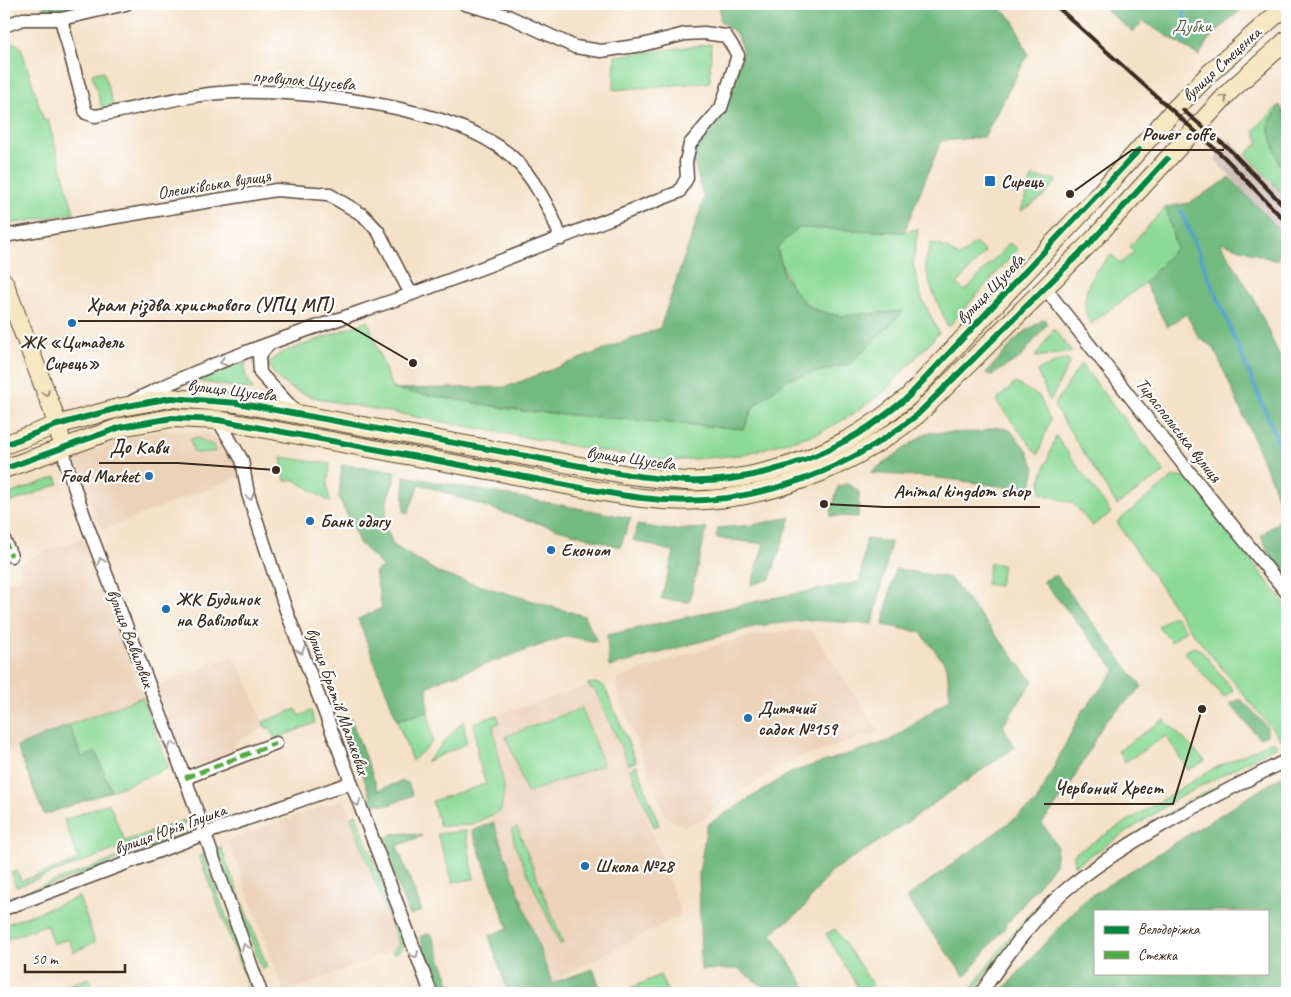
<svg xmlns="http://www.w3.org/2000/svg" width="1291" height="997" font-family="Caveat,sans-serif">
	<rect width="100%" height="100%" fill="#fff"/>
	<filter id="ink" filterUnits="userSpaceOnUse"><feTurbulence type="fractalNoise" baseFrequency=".02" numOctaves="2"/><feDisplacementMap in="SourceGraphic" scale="10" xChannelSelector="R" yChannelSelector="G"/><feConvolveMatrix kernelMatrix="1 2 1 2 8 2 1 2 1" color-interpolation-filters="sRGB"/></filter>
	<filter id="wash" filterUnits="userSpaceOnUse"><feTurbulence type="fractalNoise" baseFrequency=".0096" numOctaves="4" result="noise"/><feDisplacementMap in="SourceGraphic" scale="20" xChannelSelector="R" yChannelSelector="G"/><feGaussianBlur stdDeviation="1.12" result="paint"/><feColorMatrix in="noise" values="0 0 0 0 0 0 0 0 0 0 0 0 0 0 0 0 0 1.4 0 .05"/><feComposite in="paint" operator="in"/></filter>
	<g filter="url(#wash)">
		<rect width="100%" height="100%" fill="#f4e1c7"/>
		<g fill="#ecd2b9">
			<polygon points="163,430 206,433 216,438 230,451 239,477 102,530 75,464 76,457 123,439"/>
			<polygon points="85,537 142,697 4,753 4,583 22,577 17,563"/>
			<polygon points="800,629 812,631 879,732 795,759 722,802 704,819 687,826 676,823 666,817 617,692 616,683 619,678 714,646 746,637"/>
			<polygon points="233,656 243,672 265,727 234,744 237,752 187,771 155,687"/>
			<polygon points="588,686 595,690 628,761 681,915 540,988 491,816 504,788 493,725 500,723 497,715"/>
			<polygon points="344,799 400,946 387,953 285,993 228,840"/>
		</g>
		<polygon fill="#cec1b9" points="1229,139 1287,198 1287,239 1215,160"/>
		<g fill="#8dda97" stroke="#64825a">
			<polygon points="13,42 21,47 44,121 48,120 74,213 9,224 4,188 4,47"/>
			<polygon points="711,44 710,82 614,90 615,56"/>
			<polygon points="103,71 113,104 102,108 92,74"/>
			<polygon points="1279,105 1287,116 1287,198 1246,154 1259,143 1254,130"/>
			<polygon points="1032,177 1057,180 1044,196 1021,211"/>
			<path d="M1166,207L1176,248L1145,283L1091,324C1080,311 1085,286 1095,272C1099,266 1106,261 1111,255L1121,263L1134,252L1129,247Z"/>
			<path d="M798,228L904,232L918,229L913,264L922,299L939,333L884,392L850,416L819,433L741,455L670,461L594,450L325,400C301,394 279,387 268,364L279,354L368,321L392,389L523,411L744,429L754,406L787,379L850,363L853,316C804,316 789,293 777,248Z"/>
			<polygon points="931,243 947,248 959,257 975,243 985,252 957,284 965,291 1009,243 1018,249 948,327 930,285 925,265"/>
			<polygon points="1054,329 1072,352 1035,357"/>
			<polygon points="245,358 245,374 253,390 190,380"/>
			<polygon points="1064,359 1070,362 1050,401 1037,371"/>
			<polygon points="1081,364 1165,472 1117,505 1054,406"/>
			<polygon points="1015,383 1039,396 1050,420 1038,455 996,401"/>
			<polygon points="1056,436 1111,513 1092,526 1073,503 1042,494 1040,481"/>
			<polygon points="197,438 213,445 215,452 194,453 190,439"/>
			<polygon points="281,457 330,464 327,485 330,502 295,480 285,481"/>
			<polygon points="56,477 59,484 4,505 4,496"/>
			<polygon points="1173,477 1188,477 1287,607 1287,738 1282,741 1188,627 1117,522"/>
			<polygon points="990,563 1003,565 999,586 986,584"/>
			<polygon points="1174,615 1186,630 1171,642 1158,626"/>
			<polygon points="1194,647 1201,650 1233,690 1224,698 1184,652"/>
			<polygon points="595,683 604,686 636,761 629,765 595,690 588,686 588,684"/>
			<polygon points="142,697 169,768 111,791 96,753 82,758 69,725"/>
			<polygon points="582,708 603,765 527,793 506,736"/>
			<polygon points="296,709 300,716 311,711 315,723 275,739 271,729 265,727 263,722"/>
			<polygon points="428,712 433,742 412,761 397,720"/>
			<polygon points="497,715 500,723 493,726 504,788 501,811 470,825 440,826 432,801 486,784 478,759 474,723"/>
			<polygon points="1164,719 1205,761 1188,770 1166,736 1125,762 1118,751"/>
			<polygon points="463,721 467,743 426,762"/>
			<polygon points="1273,741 1277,746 1180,797 1074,866 1074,854 1207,772"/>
			<polygon points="1283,752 1285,755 1074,878 1073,874 1185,803"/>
			<polygon points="637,766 659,825 654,827 630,769"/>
			<polygon points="109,803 125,841 185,820 186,823 16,887 11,873 17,871 21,881 79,860 64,820"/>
			<polygon points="356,814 402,936 403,948 394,954 392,950 399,945 351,817"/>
			<polygon points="517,827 563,943 560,944 515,846 512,830"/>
			<polygon points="189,831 190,833 21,897 20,894"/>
			<polygon points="466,831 474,879 453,882 437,834"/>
			<polygon points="221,848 267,967 262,969 217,849"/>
			<polygon points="203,855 255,993 251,993 199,856"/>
			<path d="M1064,882V886L1018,933L974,990L972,987C1000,950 1027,910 1064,882Z"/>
			<polygon points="79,897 95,942 74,952 68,939 53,944 46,925 4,940 4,925"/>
			<polygon points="835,929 873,985 861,992 826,934"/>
			<polygon points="660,975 668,993 620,993"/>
			<polygon points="89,978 95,993 43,993"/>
		</g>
		<g fill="#72ba80" stroke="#56724f" fill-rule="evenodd">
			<polygon points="48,4 102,4 64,13 40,10"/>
			<polygon points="720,4 996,4 1014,21 1028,54 984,137 941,141 904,232 798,228 777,248 784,276 801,299 812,309 840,316 904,311 850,364 787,379 754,406 744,429 523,411 392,389 506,387 660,328 704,199 692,155 724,111 743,52 736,33 720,21"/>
			<polygon points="1099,4 1247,4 1211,37 1199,56 1143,21 1133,32"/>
			<polygon points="1280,105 1287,122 1287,173 1279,164 1268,125"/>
			<polygon points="1230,178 1286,237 1277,261 1220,242 1253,297 1280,357 1287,395 1287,579 1271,558 1261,535 1284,517 1272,482 1214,348 1199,338 1186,314 1167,327 1145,283 1176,248 1166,207 1189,203"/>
			<polygon points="1044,319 1047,324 1021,357 992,375 986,373 1020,335"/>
			<polygon points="996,427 1010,430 1027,450 1035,468 1030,490 940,478 870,473 926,433 981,432"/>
			<polygon points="342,465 395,471 395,480 388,496 385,524 393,545 441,574 584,616 597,642 567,636 443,679 427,687 428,712 397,720 358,619 382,608 375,572 383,567 360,544 339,498"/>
			<polygon points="404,476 631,518 620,547 507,514 420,484 408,513 404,512"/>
			<polygon points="848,483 859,492 858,517 830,516 838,487"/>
			<polygon points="791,517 770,579 751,585 764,544 716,538 718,528 753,525"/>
			<polygon points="637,525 670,530 707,528 689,602 661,599 674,552 633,540"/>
			<polygon points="866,539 891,542 873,624 808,620 757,626 609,667 607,635 772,598 860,582"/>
			<polygon points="895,569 950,578 1033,681 1003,726 1015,747 880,841 831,871 801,911 771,933 809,993 769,993 764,987 738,969 701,970 699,873 707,825 792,772 889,741 950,698 947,666 920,632 883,625"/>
			<polygon points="1056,575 1142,687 1105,721 1066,793 1042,823 1057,846 1055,864 965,977 906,898 1036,803 1081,713 1116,670 1043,581"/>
			<polygon points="1241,699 1267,727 1267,735 1259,738 1230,704"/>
			<polygon points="350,717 378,790 403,781 408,783 413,795 389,805 373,803 342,720"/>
			<polygon points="69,725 82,758 96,752 111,791 44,815 17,747"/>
			<path d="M1287,773V993H1000L1084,900ZM1095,911H1267V973H1095Z"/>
			<polygon points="493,822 552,983 593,969 602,993 578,993 575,985 552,993 508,993 489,936 508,928 472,831"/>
			<polygon points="408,833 422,836 397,846 422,911 409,916 381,841 392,834"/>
			<polygon points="431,933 454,993 441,993 420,937"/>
		</g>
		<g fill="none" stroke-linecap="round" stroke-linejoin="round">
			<g stroke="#52a3cc" stroke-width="4">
				<polyline points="1184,4 1185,42"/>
				<polyline points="1181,211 1287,463"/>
			</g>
		</g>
	</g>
	<g filter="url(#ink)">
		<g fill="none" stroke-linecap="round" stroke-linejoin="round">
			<g stroke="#574537" stroke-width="15">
				<g id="street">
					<path d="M61,19L86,113L95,116C140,108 187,94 233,92C308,90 452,106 510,155C532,174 552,211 561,239"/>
					<polyline points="4,26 23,19 61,19 126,4"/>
					<polyline points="4,236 276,190 328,194 363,215 378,231 411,294"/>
					<polyline points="1045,288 1182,463 1287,593"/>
					<polyline points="268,345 259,356 260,373 297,413"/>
					<path d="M133,401C220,357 314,328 406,296C498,263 588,227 679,192L687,178L686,162L690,144L721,108L738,55L726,36L704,33L685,34L642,45L601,51L575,47L508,16L465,4"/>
					<polyline points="218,420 242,460 248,494 286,610 431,993"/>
					<polyline points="63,447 66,463 88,527 185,778 261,993"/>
					<polyline points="4,539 11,556"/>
					<polyline points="185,778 276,743"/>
					<polyline points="4,909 218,829 350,783"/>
					<path d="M981,993C1006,957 1034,916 1068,888C1134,835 1212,798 1287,760"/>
				</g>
			</g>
			<g stroke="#574537" stroke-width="20">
				<g id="secondary">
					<polyline points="4,282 53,411 60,436"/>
					<path d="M4,445L57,425L122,407L171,398L237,403L629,475C648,477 668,480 687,481C739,483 799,467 845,441C868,429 888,413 908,397L1094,200L1176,108L1211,72L1287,5"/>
					<path d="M4,469L121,427L172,418L218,420C306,436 394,452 482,469C535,478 589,491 642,498C742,511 840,476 917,415L1093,240L1231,90L1287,40"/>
				</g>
			</g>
			<use href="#street" stroke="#fff" stroke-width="12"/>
			<use href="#secondary" stroke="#f7e8c3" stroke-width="18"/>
			<g stroke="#3b2a1e" stroke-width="4">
				<polyline points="1054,4 1225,158 1287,223"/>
				<polyline points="1183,110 1230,150 1287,209"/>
			</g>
			<g stroke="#55ab43" stroke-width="5" stroke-dasharray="10 5" stroke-linecap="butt">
				<polyline points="4,539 11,556"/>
				<polyline points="185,778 276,743"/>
			</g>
			<g stroke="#fff" stroke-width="9">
				<g id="cycleway">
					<path d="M4,445L57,425L122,407L171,398L237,403L629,475C648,477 668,480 687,481C739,483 799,467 845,441C868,429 888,413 908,397L1139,150"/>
					<path d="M4,469L121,427L172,418L218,420C306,436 394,452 482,469C535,478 589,491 642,498C742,511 840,476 917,415L1093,240L1167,159"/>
				</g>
			</g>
			<use href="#cycleway" stroke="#00873e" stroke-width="6"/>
		</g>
		<defs><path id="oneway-chevron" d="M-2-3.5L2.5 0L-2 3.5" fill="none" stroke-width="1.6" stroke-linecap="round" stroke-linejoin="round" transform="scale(1.25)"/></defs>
		<g stroke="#998970">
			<use href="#oneway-chevron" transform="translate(1224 98) rotate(-47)"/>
			<use href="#oneway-chevron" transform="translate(46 393) rotate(70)"/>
		</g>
		<g stroke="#a79f9a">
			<use href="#oneway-chevron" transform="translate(223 362) rotate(159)"/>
			<use href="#oneway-chevron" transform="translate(250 497) rotate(75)"/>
			<use href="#oneway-chevron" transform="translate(101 561) rotate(-111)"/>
			<use href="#oneway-chevron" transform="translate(301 651) rotate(69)"/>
			<use href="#oneway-chevron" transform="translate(172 745) rotate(-111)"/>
			<use href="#oneway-chevron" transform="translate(357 803) rotate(69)"/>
			<use href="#oneway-chevron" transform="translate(245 947) rotate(-110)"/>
			<use href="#oneway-chevron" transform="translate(415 955) rotate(68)"/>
		</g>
	</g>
	<g fill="#1f6fb2" stroke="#fff" stroke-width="2">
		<rect x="984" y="175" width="12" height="12" rx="2.5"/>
		<circle cx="72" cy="323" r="5"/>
		<circle cx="149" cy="476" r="5"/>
		<circle cx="310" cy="521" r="5"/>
		<circle cx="551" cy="550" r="5"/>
		<circle cx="166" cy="609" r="5"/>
		<circle cx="748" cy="718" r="5"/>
		<circle cx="585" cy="866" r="5"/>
	</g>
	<g text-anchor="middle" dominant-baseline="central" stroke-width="4.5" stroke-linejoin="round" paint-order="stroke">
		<g font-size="18" fill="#545f42" stroke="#fff">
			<text x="1192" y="26">Дубки</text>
		</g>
		<g font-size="18" fill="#3b2a1e" stroke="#fff">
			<text transform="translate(1221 64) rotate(-43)">вулиця Стеценка</text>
			<text transform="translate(304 80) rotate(5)">провулок Щусєва</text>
			<text transform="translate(214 184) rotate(-9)">Олешківська вулиця</text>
			<text transform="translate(990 289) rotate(-46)">вулиця Щусєва</text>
			<text transform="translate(232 390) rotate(7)">вулиця Щусєва</text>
			<text transform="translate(1179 430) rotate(52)">Тираспольська вулиця</text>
			<text transform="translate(631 458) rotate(8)">вулиця Щусєва</text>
			<text transform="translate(131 638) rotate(69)">вулиця Вавилових</text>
			<text transform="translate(338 701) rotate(70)">вулиця Братів Малакових</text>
			<text transform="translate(170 829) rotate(-20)">вулиця Юрія Глушка</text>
		</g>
		<g font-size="18" font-weight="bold" fill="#3b2a1e" stroke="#fff" text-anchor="start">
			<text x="1001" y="181">Сирець</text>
			<text x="72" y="342" text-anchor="middle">ЖК «Цитадель<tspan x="72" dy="21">Сирець»</tspan></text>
			<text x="139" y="476" text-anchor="end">Food Market</text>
			<text x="320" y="521">Банк одягу</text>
			<text x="561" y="550">Економ</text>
			<text x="176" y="599">ЖК Будинок<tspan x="176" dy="21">на Вавілових</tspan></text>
			<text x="758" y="708">Дитячий<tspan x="758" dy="21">садок №159</tspan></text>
			<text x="595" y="866">Школа №28</text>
		</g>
	</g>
	<path fill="none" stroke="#3b2a1e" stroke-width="2" d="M1070 194L1132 150H1224M413 363L341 321H78M276 470L178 463H99M824 504L884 507H1040M1202 709L1173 804H1044"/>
	<g fill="#3b2a1e" stroke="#fff" stroke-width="2">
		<circle cx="1070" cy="194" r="5"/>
		<circle cx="413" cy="363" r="5"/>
		<circle cx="276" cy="470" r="5"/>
		<circle cx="824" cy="504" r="5"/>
		<circle cx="1202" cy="709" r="5"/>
	</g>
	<g font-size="19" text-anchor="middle" font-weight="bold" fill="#3b2a1e" stroke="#fff" stroke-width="4.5" stroke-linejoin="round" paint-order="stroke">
		<text x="1178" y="140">Power coffe</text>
		<text x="210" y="311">Храм різдва христового (УПЦ МП)</text>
		<text x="139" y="453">До Кави</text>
		<text x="962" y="497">Animal kingdom shop</text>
		<text x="1109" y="794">Червоний Хрест</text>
	</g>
	<rect width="1291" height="997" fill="none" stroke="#fff" stroke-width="20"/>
	<rect x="1094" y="910" width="175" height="65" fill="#ffffff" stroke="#b1aaa5"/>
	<rect x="1104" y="926" width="25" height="8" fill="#00873e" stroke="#b1aaa5"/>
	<text x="1138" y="934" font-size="15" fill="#3b2a1e">Велодоріжка</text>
	<rect x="1104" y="951" width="25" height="8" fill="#55ab43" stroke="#b1aaa5"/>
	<text x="1138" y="960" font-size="15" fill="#3b2a1e">Стежка</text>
	<path d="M25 964v8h100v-8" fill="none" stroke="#3b2a1e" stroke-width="2.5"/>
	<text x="32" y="964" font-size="15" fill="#3b2a1e" stroke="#ffffff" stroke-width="4" paint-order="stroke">50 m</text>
</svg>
